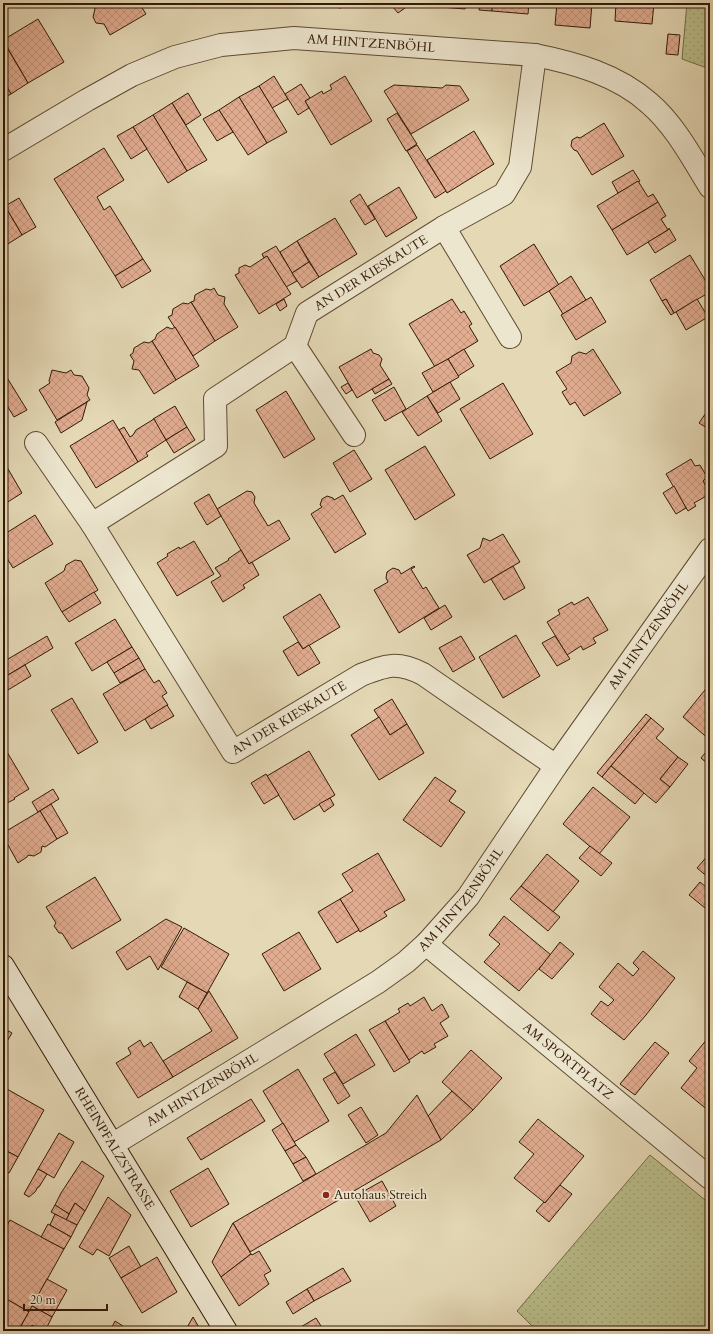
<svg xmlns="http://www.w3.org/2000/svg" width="713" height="1334" font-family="Cardo,serif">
	<defs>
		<pattern id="grass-dots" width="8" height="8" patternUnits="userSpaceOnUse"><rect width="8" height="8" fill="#b9bd8a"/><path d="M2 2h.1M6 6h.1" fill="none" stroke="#a0a276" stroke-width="1.8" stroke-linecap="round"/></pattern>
		<pattern id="building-cross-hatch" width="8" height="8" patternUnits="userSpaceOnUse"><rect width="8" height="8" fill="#e1ac90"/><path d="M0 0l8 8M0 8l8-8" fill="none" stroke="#c2937b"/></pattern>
	</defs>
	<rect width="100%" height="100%" fill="#e4d8b5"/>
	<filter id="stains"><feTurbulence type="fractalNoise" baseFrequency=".005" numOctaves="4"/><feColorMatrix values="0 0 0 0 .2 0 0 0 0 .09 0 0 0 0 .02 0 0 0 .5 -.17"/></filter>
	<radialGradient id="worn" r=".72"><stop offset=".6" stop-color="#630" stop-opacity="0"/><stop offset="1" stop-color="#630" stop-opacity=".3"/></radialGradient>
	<g fill="url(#grass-dots)" stroke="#766c48">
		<polygon points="687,3 710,3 710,63 704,67 682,59"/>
		<polygon points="650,1155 710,1204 710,1331 537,1331 517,1311"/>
	</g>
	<g fill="url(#building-cross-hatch)" stroke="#331a07">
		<polygon points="91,3 139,3 146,14 110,35 104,24 96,23 93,17 95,9"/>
		<polygon points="325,3 342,3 341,8 325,6"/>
		<polygon points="376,3 405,3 405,8 398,13 392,6 376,5"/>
		<polygon points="405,3 417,3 417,7 405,6"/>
		<polygon points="430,3 465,3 465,9 430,6"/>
		<polygon points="480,3 492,3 492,11 479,10"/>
		<polygon points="492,3 529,3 528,14 492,11"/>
		<polygon points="557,3 592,3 590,28 555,25"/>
		<polygon points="616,3 654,3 652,24 615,21"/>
		<polygon points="38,19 64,62 28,83 3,40"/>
		<polygon points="668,34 680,35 678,55 666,54"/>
		<polygon points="6,46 28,83 11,94 3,81 3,48"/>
		<polygon points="274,76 288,99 272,108 259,86"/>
		<polygon points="345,76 372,121 331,145 305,101 322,91 323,94 332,89 330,85"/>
		<polygon points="3,81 11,94 3,98"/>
		<polygon points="301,84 310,98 305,101 309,108 298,115 285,94"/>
		<polygon points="394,85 442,88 446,85 460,86 469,100 411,134 384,91"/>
		<polygon points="259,86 287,132 267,143 239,97"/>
		<polygon points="188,93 201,115 186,125 172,103"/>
		<polygon points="239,97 267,143 248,155 219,110"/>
		<polygon points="172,103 207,160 187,171 153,115"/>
		<polygon points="219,110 233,132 217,141 203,119"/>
		<polygon points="397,113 417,144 406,151 387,119"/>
		<polygon points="153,115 187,171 168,183 133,127"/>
		<polygon points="604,123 624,156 592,175 577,151 574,150 571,146 572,140 577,137 580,138"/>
		<polygon points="133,127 147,149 131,159 117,136"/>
		<polygon points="474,131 494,164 447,193 427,160"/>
		<polygon points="417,145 446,191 435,198 407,151"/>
		<polygon points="104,148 124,180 97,197 104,210 110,206 143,259 115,276 54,179"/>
		<polygon points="633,170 640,181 618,193 612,182"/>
		<polygon points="638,181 648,197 653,194 658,202 612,230 597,206"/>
		<polygon points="399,187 417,218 386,237 368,206"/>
		<polygon points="360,194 375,219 365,225 350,201"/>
		<polygon points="19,198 36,227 22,235 5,206"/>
		<polygon points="658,202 666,216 661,219 668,230 627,255 612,230"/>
		<polygon points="5,206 22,235 3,247 3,207"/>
		<polygon points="335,218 357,254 319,277 297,241"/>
		<polygon points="669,228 676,240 655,253 648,242 668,230"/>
		<polygon points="297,241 309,262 292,273 280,252"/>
		<polygon points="534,244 559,285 524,306 500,266"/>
		<polygon points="276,246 297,281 286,287 267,256 264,258 262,254"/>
		<polygon points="690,255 710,288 710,292 674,313 666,299 662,301 650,280"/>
		<polygon points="267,256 291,294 259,314 235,275 239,273 239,268 245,265 250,267"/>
		<polygon points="143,259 151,271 122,288 115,276"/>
		<polygon points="309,262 319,277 302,288 292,273"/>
		<polygon points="571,276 586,300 563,314 549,291"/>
		<polygon points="214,288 218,295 225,297 224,304 238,327 215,341 191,302 194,301 195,295 206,289 211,290"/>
		<polygon points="591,297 606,322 576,340 561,315"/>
		<polygon points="284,299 287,306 280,311 276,304"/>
		<polygon points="452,299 461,313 464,311 472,324 469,326 478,341 435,367 409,324"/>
		<polygon points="666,299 674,313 671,315 662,301"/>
		<polygon points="697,299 708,317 686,330 676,312"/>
		<polygon points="191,302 215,341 193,356 168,317 172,315 173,309 183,303 188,304"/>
		<polygon points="167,327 172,329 175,327 199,366 176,380 152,341 155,339 157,334"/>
		<polygon points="152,341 176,380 154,394 139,370 132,369 134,361 130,355 133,353 134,348 144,342 149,343"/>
		<polygon points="371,349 373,353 379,355 382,359 380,365 389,379 357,398 339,367"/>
		<polygon points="464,349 474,366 458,376 448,359"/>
		<polygon points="593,349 621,393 584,416 575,402 570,405 562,392 567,389 556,372 571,363 572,356 579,352 586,354"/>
		<polygon points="448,359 459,377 433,392 422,373"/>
		<polygon points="52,370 66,373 71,370 74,375 82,376 89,388 87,395 90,400 57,420 39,390 50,383 49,381"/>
		<polygon points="6,376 27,410 14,417 3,399 3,377"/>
		<polygon points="389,379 392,384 375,394 372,389"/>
		<polygon points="450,382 460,399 438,413 427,396"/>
		<polygon points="348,383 352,390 346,394 341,387"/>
		<polygon points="503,383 533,434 490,459 460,409"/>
		<polygon points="394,387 406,409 385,421 372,400"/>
		<polygon points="286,391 315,439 284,458 256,410"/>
		<polygon points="427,396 442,421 418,436 402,412"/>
		<polygon points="87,402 82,420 61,433 55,422"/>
		<polygon points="175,406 187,427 166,440 153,419"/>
		<polygon points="710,407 710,430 699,423"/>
		<polygon points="154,419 166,440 146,453 148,456 138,462 119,430 124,427 130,437 133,435 136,430"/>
		<polygon points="113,420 138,462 96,488 70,446"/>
		<polygon points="187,427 195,440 174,453 166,440"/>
		<polygon points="425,446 455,495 415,520 385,470"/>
		<polygon points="354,450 372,479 350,492 333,463"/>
		<polygon points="691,459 695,466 700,465 707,477 703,481 710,494 694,503 696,506 688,511 666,474"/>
		<polygon points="4,462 22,493 3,505 3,463"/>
		<polygon points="674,486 686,508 676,514 663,493"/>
		<polygon points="247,491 252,492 255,497 254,503 268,526 279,520 290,539 249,564 217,509"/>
		<polygon points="209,494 221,516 207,525 194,503"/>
		<polygon points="343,495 366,534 335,553 311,514 322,507 320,505 322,499 327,496 333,498 334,500"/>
		<polygon points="35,515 53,544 13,568 3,552 3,535"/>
		<polygon points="503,534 520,562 484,583 467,555 480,548 483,538 490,541"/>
		<polygon points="194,541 214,574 177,596 157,563 168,556 167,554 179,547 180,549"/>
		<polygon points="241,550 249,564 252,562 259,575 243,585 245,588 223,602 211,582 221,576 215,568 229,560 228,559"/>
		<polygon points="75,560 81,561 98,590 62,612 45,583 64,571 66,565"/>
		<polygon points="414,566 415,567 411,569 423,589 426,587 439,608 399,633 374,590 388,582 386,578 387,572 393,568 399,570 401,574"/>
		<polygon points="513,566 525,588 504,600 491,579"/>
		<polygon points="94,592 101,603 69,622 62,612"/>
		<polygon points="320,594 340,627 303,649 283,617"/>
		<polygon points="588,597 608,630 593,638 596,643 583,650 581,646 567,655 547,622 560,614 558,610 572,602 574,605"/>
		<polygon points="445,605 452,617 431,630 424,618"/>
		<polygon points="115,619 132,647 92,671 75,643"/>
		<polygon points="516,635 540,676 503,698 479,657"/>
		<polygon points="47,636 53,648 3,678 3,662"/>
		<polygon points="461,636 475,659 453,672 439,648"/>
		<polygon points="555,636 570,659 557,666 542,643"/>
		<polygon points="298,642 303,649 309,645 320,663 298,676 283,651"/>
		<polygon points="132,647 139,658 114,673 107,662"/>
		<polygon points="139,658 145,669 120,683 114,673"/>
		<polygon points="25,665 31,676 3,693 3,678"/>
		<polygon points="145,669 154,683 159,680 167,693 162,696 168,705 125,731 103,694"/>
		<polygon points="709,685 710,686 710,740 683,717"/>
		<polygon points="72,698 98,742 78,754 51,710"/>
		<polygon points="392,699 407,724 390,735 374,710"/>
		<polygon points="167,705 174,716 151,729 145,719"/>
		<polygon points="646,714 651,718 602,777 597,773"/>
		<polygon points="379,717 390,735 407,724 424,753 379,780 351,735"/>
		<polygon points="651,718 664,729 656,738 678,757 660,779 670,787 656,803 611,766"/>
		<polygon points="710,747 710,766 701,758"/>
		<polygon points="309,751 335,795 294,820 267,776"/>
		<polygon points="7,752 29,789 14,798 15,799 3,805 3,754"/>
		<polygon points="678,757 688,764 670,787 660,779"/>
		<polygon points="611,766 644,793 635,804 602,777"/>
		<polygon points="266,774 279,795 264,804 251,783"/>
		<polygon points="435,777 456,791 449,801 465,812 441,847 403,820"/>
		<polygon points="593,787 630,817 599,854 563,824"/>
		<polygon points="53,789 59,799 38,812 32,802"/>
		<polygon points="330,798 334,805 324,812 319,804"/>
		<polygon points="51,804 68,833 57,839 40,811"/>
		<polygon points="40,811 57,839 45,847 42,846 41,852 34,856 28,855 27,857 18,863 3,836 3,833"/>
		<polygon points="590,846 612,863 601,876 579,858"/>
		<polygon points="378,853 405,900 384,912 387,916 360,932 340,899 353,891 342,874"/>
		<polygon points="710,853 710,879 697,868"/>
		<polygon points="547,854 579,881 553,912 521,886"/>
		<polygon points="95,877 121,920 72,949 62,933 59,933 54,926 56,923 46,907"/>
		<polygon points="700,882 706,887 710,883 710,912 689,895"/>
		<polygon points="521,886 560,917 548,931 510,899"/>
		<polygon points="340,899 359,930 337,943 318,912"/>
		<polygon points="504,916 551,955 519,991 484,962 500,944 489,935"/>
		<polygon points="166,919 182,927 158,970 150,956 127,970 116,952"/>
		<polygon points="184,928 229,954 207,993 161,967"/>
		<polygon points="299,932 321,969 284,991 262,954"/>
		<polygon points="560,942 574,954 552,979 539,969"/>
		<polygon points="643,951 675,978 646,1015 624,1040 591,1014 601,1001 608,1006 614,1000 599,987 618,963 633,976 639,969 633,963"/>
		<polygon points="187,982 207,993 198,1009 179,997"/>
		<polygon points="209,991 238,1038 173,1077 163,1061 212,1031 198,1009"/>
		<polygon points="424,997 432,1011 442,1004 449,1017 440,1023 448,1036 434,1044 436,1047 424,1054 422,1051 409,1060 385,1021 400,1012 398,1009 408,1003 410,1006"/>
		<polygon points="385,1021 410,1062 394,1072 369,1030"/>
		<polygon points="3,1028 12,1033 3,1048"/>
		<polygon points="356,1034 375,1065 343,1084 324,1054"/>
		<polygon points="708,1038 710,1040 710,1112 681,1088 697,1068 689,1061"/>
		<polygon points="140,1040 144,1047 151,1042 173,1077 138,1098 116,1063 131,1054 128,1048"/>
		<polygon points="655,1042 669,1053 635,1095 620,1084"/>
		<polygon points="471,1050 502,1078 473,1110 442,1082"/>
		<polygon points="298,1069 329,1121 294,1142 263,1091"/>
		<polygon points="335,1072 350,1096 338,1104 323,1079"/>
		<polygon points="7,1089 44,1110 18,1157 3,1149 3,1096"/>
		<polygon points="452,1091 473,1110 441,1140 428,1116"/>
		<polygon points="417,1095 441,1140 250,1252 233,1223 386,1133"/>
		<polygon points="251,1099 265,1121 201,1160 187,1138"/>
		<polygon points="361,1107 378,1135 366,1143 348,1115"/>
		<polygon points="538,1119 584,1156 545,1203 514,1178 534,1154 519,1142"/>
		<polygon points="283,1123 296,1145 285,1151 272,1130"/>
		<polygon points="59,1133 74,1142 54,1178 38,1169"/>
		<polygon points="296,1145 306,1157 293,1164 285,1151"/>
		<polygon points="3,1149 18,1157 9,1173 3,1170"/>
		<polygon points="306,1157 316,1174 303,1181 293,1164"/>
		<polygon points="82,1161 104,1176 85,1211 75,1203 69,1214 55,1205 61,1193"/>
		<polygon points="208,1168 229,1204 191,1227 170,1191"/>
		<polygon points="38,1169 47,1174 39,1187 38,1187 35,1192 29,1197 24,1194"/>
		<polygon points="382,1181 396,1206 370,1222 355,1196"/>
		<polygon points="560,1185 572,1194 549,1222 536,1211 544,1202 545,1203"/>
		<polygon points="108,1197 131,1215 109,1256 97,1249 93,1255 79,1247"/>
		<polygon points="75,1203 85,1211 77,1225 66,1220"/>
		<polygon points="55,1205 69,1214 66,1220 51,1212"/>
		<polygon points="55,1214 77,1225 71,1237 50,1225"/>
		<polygon points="10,1220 64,1249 29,1312 3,1297 3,1231"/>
		<polygon points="233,1223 251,1254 221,1277 212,1262"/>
		<polygon points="48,1224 71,1237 64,1249 41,1237"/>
		<polygon points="129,1246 141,1267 121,1278 109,1258"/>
		<polygon points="259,1251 271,1271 264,1275 269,1284 239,1306 221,1277 251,1254 252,1255"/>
		<polygon points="157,1257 177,1292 142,1313 121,1278"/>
		<polygon points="343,1268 351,1281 314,1301 307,1289"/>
		<polygon points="47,1279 67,1290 52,1317 32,1306"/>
		<polygon points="307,1289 314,1301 293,1314 286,1302"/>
		<polygon points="3,1297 29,1312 18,1331 11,1331 3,1326"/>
		<polygon points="32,1306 52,1317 45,1331 42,1331 32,1325 29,1331 24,1331 20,1328"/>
		<polygon points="193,1317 201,1331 185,1331"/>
		<polygon points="316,1318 324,1331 294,1331"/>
		<polygon points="115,1321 123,1326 120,1331 110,1331"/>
	</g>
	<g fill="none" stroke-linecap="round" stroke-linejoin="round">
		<g stroke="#5f4a32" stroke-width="24">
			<g id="street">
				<path id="s1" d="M535,55L520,167L504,194L444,227L307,313L295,346L215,399L216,446L92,524L233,752L361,675C387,665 397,661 423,674L556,766"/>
				<path id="s2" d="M3,150L87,100L132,75L175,57L221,45L294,38L535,55C575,63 618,75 649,103C675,125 692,158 710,187"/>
				<polyline points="444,227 510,337"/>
				<polyline points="295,346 354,435"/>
				<polyline points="36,443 92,524"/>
				<path id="s3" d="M426,944L710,1178"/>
				<path id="s4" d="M112,1145L378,982L406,962L426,944L468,897L556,766L710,549"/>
			</g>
		</g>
		<g stroke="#331a07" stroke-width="24">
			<g id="secondary">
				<path id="s5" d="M3,966L226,1331"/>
			</g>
		</g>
		<use href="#street" stroke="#ede6cf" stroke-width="22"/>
		<use href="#secondary" stroke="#ede6cf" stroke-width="22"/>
	</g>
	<circle fill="#8f2418" stroke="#ede6cf" stroke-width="1.5" cx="326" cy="1195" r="4"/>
	<g text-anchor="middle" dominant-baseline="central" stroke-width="3.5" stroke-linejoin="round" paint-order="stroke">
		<g font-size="13" fill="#331a07" stroke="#ede6cf">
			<text stroke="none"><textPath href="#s2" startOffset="394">AM HINTZENBÖHL</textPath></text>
			<text transform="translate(371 273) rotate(-32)">AN DER KIESKAUTE</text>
			<text stroke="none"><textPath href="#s4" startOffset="754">AM HINTZENBÖHL</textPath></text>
			<text stroke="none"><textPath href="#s1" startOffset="1033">AN DER KIESKAUTE</textPath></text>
			<text stroke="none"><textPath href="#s4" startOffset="430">AM HINTZENBÖHL</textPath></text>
			<text stroke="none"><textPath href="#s3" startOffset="184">AM SPORTPLATZ</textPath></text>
			<text stroke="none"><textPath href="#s4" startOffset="106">AM HINTZENBÖHL</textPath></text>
			<text stroke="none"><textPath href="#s5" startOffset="214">RHEINPFALZSTRASSE</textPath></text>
		</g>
		<g font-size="13" fill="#331a07" stroke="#ede6cf" text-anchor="start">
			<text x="334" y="1195">Autohaus Streich</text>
		</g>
	</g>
	<rect width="713" height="1334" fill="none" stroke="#e4d8b5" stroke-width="16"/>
	<rect x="4" y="4" width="705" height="1326" fill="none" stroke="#331a07" stroke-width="2"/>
	<rect x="8" y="8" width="697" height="1318" fill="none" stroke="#331a07"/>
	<path d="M24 1304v6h83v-6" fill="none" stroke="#331a07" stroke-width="2"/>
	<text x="30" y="1304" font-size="12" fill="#331a07" stroke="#ede6cf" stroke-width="3" paint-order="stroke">20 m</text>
	<rect width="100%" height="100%" filter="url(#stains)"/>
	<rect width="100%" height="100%" fill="url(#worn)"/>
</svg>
